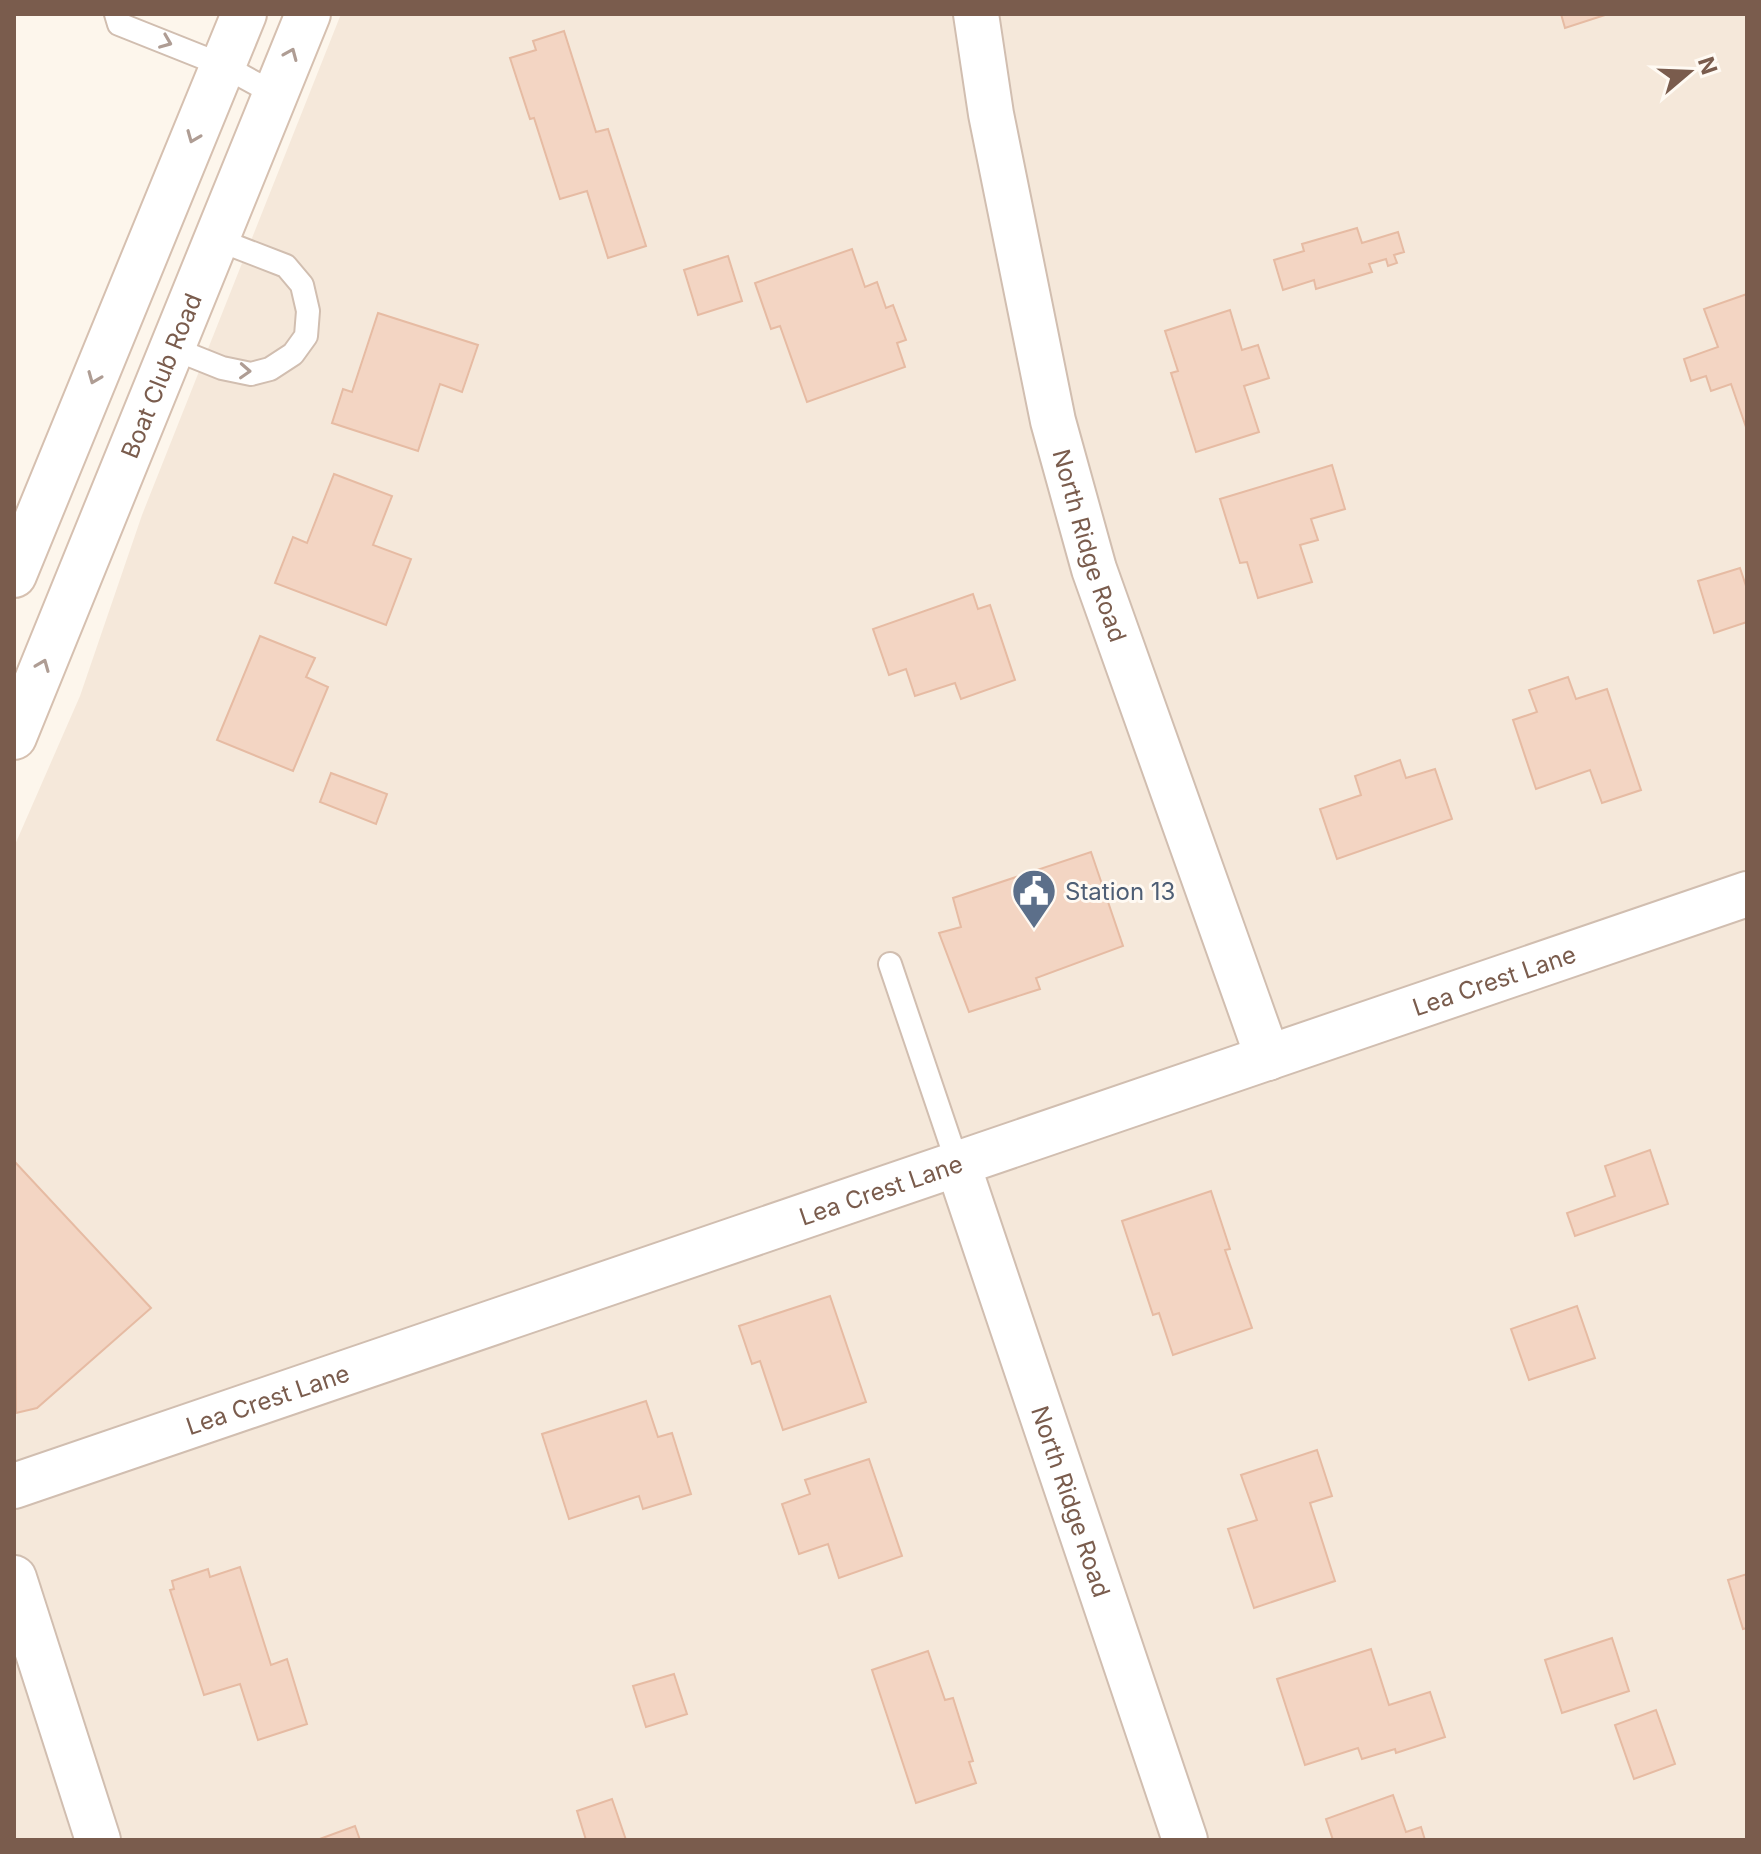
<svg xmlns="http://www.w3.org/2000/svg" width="1761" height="1854" font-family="Inter,sans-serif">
	<rect width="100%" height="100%" fill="#fdf6ec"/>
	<polygon fill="#f5e8da" points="341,14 1747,14 1747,1840 14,1840 14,847 80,696 142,515"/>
	<g fill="#f3d5c3" stroke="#e6bba3" stroke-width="2">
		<polygon points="1561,14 1608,14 1565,28"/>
		<polygon points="564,31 596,132 608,129 646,246 608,258 587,191 560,199 534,118 530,119 510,58 536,50 533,41"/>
		<polygon points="1357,228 1362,243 1398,232 1404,252 1394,255 1397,263 1388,266 1386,259 1369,264 1372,272 1316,289 1314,280 1283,290 1274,260 1304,251 1302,244"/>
		<polygon points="852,249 865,287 877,282 886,308 893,305 906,340 897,343 905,367 807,402 780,326 771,329 755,283"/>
		<polygon points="728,256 742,301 698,315 684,270"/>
		<polygon points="1747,294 1747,430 1731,384 1711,391 1706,376 1691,381 1684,359 1718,347 1704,309"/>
		<polygon points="1230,310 1242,350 1258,345 1269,378 1244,386 1259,432 1196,452 1171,373 1178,371 1165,331"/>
		<polygon points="378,313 478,345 462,392 440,384 418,451 332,423 343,389 352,392"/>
		<polygon points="1332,465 1345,509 1311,519 1318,540 1300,545 1312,582 1258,598 1247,562 1240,563 1220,499"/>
		<polygon points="334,474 392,496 373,545 411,559 386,625 275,583 293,537 307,543"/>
		<polygon points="1740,568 1747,589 1747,622 1714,633 1698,581"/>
		<polygon points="973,594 978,609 990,605 1015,680 961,699 955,683 915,696 906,669 889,675 873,629"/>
		<polygon points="260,636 315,658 306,677 328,687 293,771 217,740"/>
		<polygon points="1568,677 1576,699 1607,689 1641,790 1602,803 1590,770 1536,789 1513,720 1537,712 1529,690"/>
		<polygon points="1400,760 1406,778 1435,769 1452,819 1337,859 1320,809 1361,795 1355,776"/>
		<polygon points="331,773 387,794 376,824 320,802"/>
		<polygon points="1091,852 1123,946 1036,978 1040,989 969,1012 939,933 961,927 953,898"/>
		<polygon points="1650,1150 1668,1204 1575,1236 1567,1213 1615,1196 1605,1166"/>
		<polygon points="14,1161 151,1308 37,1408 16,1413"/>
		<polygon points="1211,1191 1230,1249 1225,1250 1252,1328 1173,1355 1159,1313 1153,1315 1122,1221"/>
		<polygon points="830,1296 866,1402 783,1430 760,1361 752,1364 739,1326"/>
		<polygon points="1577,1306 1595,1358 1529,1380 1511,1329"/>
		<polygon points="646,1401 658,1437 672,1433 691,1494 643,1509 639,1496 569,1519 542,1434"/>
		<polygon points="1317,1450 1332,1496 1310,1503 1335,1581 1254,1608 1228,1529 1257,1520 1241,1475"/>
		<polygon points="869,1459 902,1556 839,1578 828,1544 799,1554 782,1504 810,1494 805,1480"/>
		<polygon points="240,1567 271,1665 287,1659 307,1724 258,1740 240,1684 204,1695 170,1590 174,1589 172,1581 208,1569 210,1577"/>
		<polygon points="1747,1574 1747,1628 1743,1629 1728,1580"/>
		<polygon points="1612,1638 1629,1691 1562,1713 1545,1660"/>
		<polygon points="1371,1649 1389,1705 1430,1692 1445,1737 1396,1753 1395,1749 1362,1759 1358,1748 1305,1765 1277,1679"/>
		<polygon points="928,1651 945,1700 953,1698 973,1761 969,1762 976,1783 916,1803 872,1670"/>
		<polygon points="674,1674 687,1714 646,1727 633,1686"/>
		<polygon points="1656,1710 1675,1764 1634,1779 1615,1725"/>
		<polygon points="1393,1795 1406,1832 1421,1827 1425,1840 1333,1840 1326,1819"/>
		<polygon points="612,1799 626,1840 586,1840 577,1811"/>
		<polygon points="355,1826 360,1840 317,1840"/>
	</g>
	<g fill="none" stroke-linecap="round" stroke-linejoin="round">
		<g stroke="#d1beb0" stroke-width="26">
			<g id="lane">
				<polyline points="116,14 119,24 222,65 275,94"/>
				<polyline points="172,348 222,368 251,374 270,369 293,354 306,336 308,311 302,285 286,266 216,239"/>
				<polyline points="890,964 957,1162"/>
			</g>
		</g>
		<g stroke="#d1beb0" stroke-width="48">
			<g id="street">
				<path id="s1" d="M976,14L991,114L1053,421L1094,569L1268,1058"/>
				<path id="s2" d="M957,1162L1185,1840"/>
				<path id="s3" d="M14,1486L1747,894"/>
				<polyline points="14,1578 98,1840"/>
			</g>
		</g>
		<g stroke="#d6c0b0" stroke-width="48">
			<g id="secondary">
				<polyline points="14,575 244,14"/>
				<path id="s4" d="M14,737L308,14"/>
			</g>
		</g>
		<use href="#lane" stroke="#fff" stroke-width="22"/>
		<use href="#street" stroke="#fff" stroke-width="44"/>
		<use href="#secondary" stroke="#fff" stroke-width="44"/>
	</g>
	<defs><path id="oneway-chevron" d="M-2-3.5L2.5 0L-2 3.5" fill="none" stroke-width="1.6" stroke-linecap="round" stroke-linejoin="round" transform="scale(2)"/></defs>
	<g stroke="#af9d94">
		<use href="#oneway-chevron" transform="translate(166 42) rotate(22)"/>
		<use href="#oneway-chevron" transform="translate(291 54) rotate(-67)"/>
		<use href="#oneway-chevron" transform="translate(193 137) rotate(112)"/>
		<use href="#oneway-chevron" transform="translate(245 371) rotate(3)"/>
		<use href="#oneway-chevron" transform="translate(94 378) rotate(112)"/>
		<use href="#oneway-chevron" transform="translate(43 665) rotate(-68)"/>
	</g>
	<defs>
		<g id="civic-pin" transform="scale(2.3)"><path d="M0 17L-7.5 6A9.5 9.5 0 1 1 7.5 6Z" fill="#5c6f8a" stroke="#fffaf3"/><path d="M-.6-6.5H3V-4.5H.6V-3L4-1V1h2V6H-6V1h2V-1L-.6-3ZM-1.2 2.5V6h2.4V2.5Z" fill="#fff"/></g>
	</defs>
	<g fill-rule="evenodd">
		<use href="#civic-pin" x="1034" y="891"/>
	</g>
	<g text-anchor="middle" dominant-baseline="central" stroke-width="6" stroke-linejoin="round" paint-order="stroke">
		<g font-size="24" fill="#7a5c4d" stroke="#fffaf3">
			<text stroke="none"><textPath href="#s4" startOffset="390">Boat Club Road</textPath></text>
			<text stroke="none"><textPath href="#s1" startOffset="544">North Ridge Road</textPath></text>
			<text stroke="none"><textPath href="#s3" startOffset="1564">Lea Crest Lane</textPath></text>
			<text stroke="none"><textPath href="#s3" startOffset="916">Lea Crest Lane</textPath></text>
			<text stroke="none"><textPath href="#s3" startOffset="268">Lea Crest Lane</textPath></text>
			<text stroke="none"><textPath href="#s2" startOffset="358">North Ridge Road</textPath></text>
		</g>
		<g font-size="24" fill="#4e5e75" stroke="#fffaf3" text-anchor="start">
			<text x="1065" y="891">Station 13</text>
		</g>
	</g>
	<rect width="1761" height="1854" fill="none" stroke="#7a5c4d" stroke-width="32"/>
	<g transform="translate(1689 72) rotate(71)" stroke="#fffaf3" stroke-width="6" paint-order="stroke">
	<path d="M0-6L14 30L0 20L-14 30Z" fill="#7a5c4d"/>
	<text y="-12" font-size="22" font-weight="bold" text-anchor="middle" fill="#7a5c4d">N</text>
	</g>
</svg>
